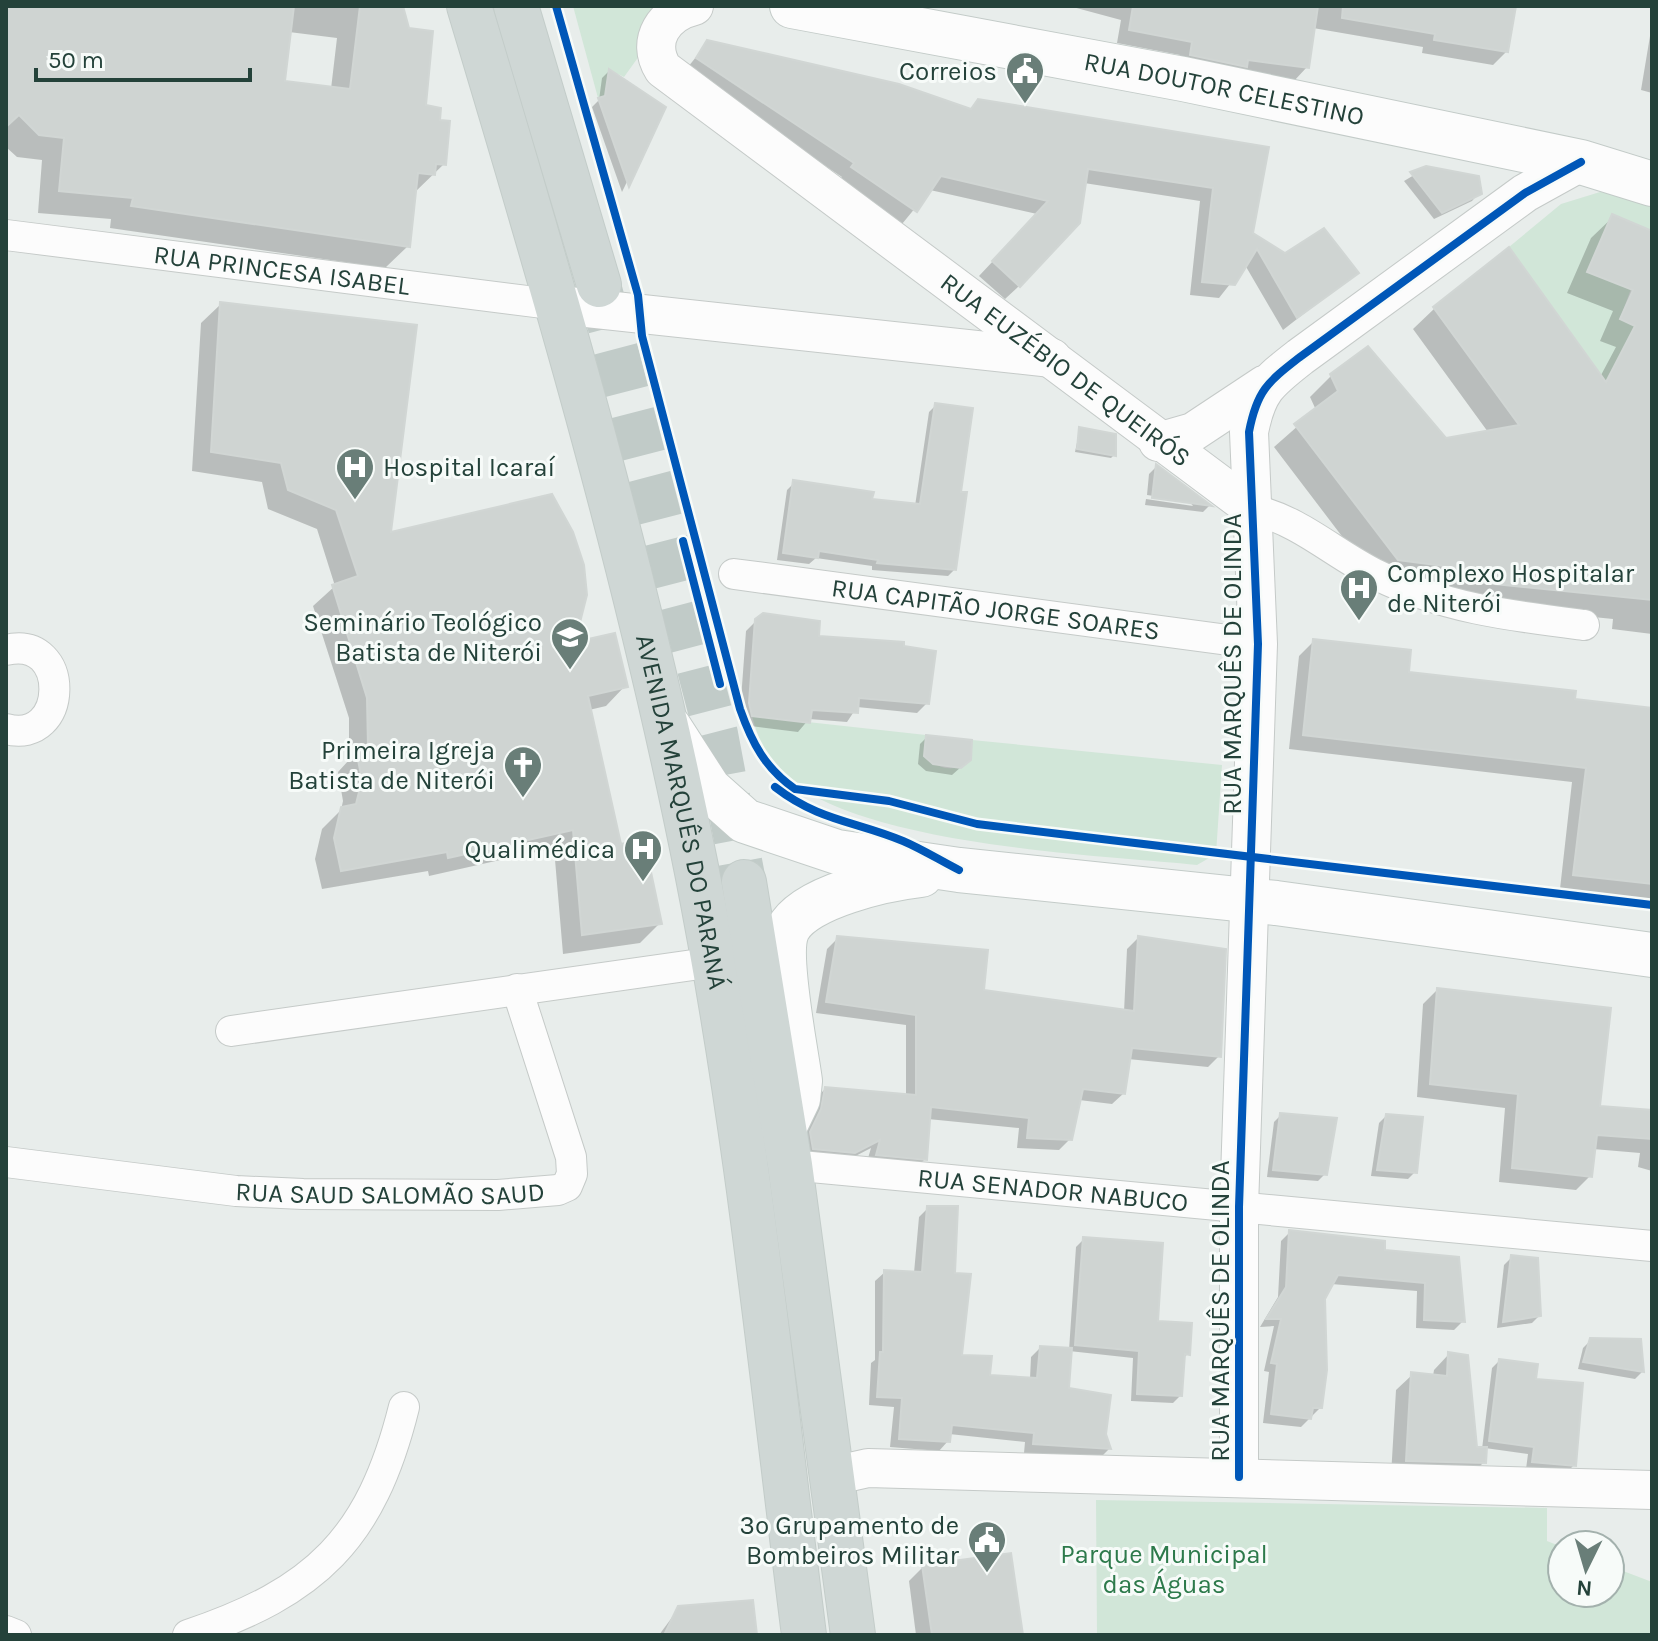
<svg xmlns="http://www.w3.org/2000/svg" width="1658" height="1641" font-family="Karla,sans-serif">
	<rect width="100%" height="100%" fill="#e8edeb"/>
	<g fill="#d1e6d8">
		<polygon points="573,6 659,6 642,52 624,77 618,74 607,79 609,95 598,98"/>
		<polygon points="1600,192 1625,194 1652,204 1652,231 1620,319 1635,326 1590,412 1578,414 1595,366 1509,247 1561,204"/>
		<path d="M752,716L926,735L925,756C939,770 955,773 971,760L972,740L1222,765L1216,854L1197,865C1097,855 840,845 775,766C763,752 757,734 752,716Z"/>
		<polygon points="1096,1500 1547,1508 1547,1541 1562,1547 1562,1593 1610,1593 1610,1566 1652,1582 1652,1635 1097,1635"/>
	</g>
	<g fill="#0003" fill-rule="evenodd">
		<path d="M6,6H400L424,107L444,164L414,193L408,246L385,268L110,228L111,219L38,213L42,160L17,157L6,147ZM289,32L337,38L331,89L282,83Z"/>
		<polygon points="1069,6 1514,6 1507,51 1493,65 1422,53 1423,47 1313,28 1307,67 1294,81 1178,68 1180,55 1117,43 1121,20"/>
		<polygon points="1652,24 1652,93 1641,90"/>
		<polygon points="708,42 969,111 1266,148 1251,234 1285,255 1357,272 1283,330 1245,265 1219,298 1190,295 1200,201 1084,183 1019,286 1005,299 979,276 1037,214 930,190 902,224 839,181 842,177 684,72"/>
		<polygon points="609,71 663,108 622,192 592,107 599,100 602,78"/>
		<polygon points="1426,168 1479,193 1472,201 1434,219 1404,181"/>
		<polygon points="1613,217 1652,233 1652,634 1612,629 1613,619 1446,602 1376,581 1274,447 1316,410 1310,397 1331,376 1445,440 1488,432 1413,329 1435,308 1600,377 1616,347 1600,341 1613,311 1567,293 1591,238"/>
		<polygon points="221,304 388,534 572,645 625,686 606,706 589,710 619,846 660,923 640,943 563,954 554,848 429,876 428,871 322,889 315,859 322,829 341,810 343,801 338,772 349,760 349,718 313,606 335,586 317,529 268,509 262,482 192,471 201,323"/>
		<polygon points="936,405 959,494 955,569 948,576 872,570 872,566 816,558 809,564 777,560 787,490 794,483 870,501 915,506 929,412"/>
		<polygon points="1080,429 1114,455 1111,458 1075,452"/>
		<polygon points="1156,467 1209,506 1203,512 1145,505 1146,499 1193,506 1189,501 1147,495 1149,474"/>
		<polygon points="756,621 817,638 927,703 917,713 857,707 847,722 809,719 798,732 743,725 740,713 746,631"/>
		<polygon points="1313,642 1407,674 1652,710 1652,900 1560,889 1572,782 1289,749 1299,656"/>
		<polygon points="927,737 961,767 952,775 926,771 918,764 920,744"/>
		<polygon points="838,938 982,992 1124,1012 1127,949 1138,938 1219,1056 1208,1067 1128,1059 1124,1093 1112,1104 1079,1100 1070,1139 1059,1150 1017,1148 1019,1128 928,1119 925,1159 914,1170 866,1165 871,1148 842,1163 802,1159 800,1144 814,1100 825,1089 906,1096 906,1025 816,1013 827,949"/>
		<polygon points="1437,990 1598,1108 1652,1112 1652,1171 1638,1167 1640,1153 1593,1149 1590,1176 1576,1190 1499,1182 1505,1108 1417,1097 1423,1004"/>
		<polygon points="1281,1115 1325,1174 1318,1181 1267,1177 1274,1122"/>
		<polygon points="1386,1116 1415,1172 1408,1179 1371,1176 1379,1123"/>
		<polygon points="928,1208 953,1275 960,1356 988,1377 1030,1379 1031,1357 1040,1348 1069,1350 1076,1247 1084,1239 1156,1323 1188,1354 1182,1359 1181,1395 1173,1403 1131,1401 1133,1358 1069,1351 1067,1390 1104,1434 1109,1449 1100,1458 1024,1453 1025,1442 949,1434 948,1441 939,1451 890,1447 894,1407 869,1405 871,1363 875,1360 875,1281 885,1272 914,1273 919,1217"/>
		<polygon points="1290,1232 1383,1252 1457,1258 1463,1321 1454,1330 1416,1328 1417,1291 1331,1284 1323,1299 1320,1408 1301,1427 1263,1423 1269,1372 1264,1371 1274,1326 1260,1327 1278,1297 1281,1241"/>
		<polygon points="1512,1257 1539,1316 1532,1323 1497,1328 1504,1265"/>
		<polygon points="1591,1340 1639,1341 1642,1372 1635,1379 1578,1369 1583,1348"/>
		<polygon points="1449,1354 1475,1449 1482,1449 1492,1368 1499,1361 1534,1380 1574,1465 1567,1472 1526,1469 1528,1454 1485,1448 1484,1462 1468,1478 1391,1476 1396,1390 1412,1375 1433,1376 1434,1370"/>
		<polygon points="923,1567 1021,1635 916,1635 909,1581"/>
		<polygon points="679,1608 753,1635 659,1635"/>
	</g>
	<g fill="#cfd4d2" stroke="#d1d6d4" stroke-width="2">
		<polygon points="6,6 294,6 285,81 350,89 360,6 403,6 409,28 433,31 426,105 441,108 440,120 450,121 446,165 436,164 435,175 418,173 410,247 131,206 133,198 59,191 64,138 39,135 19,115 6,127"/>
		<polygon points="1133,6 1318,6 1309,68 1248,60 1247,67 1190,55 1192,42 1129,30"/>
		<polygon points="1343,6 1516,6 1508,52 1434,40 1435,34 1342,18"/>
		<polygon points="707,40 899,84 971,109 978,99 1269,147 1253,233 1285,253 1324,228 1359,273 1297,318 1257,249 1235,285 1202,282 1213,188 1088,169 1080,223 1020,287 992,261 1048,201 941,176 917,212 851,167 854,163 696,58"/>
		<polygon points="609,69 666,107 629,187 598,98 605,96"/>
		<polygon points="1426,166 1479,176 1482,194 1442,213 1410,172"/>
		<polygon points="1612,214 1652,231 1652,600 1466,581 1467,569 1398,560 1294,424 1338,391 1330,374 1368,346 1446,438 1519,425 1433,307 1509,247 1606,382 1635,326 1620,319 1633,290 1587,272"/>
		<polygon points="220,302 417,325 391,532 552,494 573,532 584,565 587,595 575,642 615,633 628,687 588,696 621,844 644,839 662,924 582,935 573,830 448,858 447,852 341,871 334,838 341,807 356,804 362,780 356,750 368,747 367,698 332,585 358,576 336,510 288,490 281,463 211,452"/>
		<polygon points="935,403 973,408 961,492 967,492 956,570 877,563 878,560 819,551 818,558 783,553 793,480 874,492 872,499 920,504"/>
		<polygon points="1079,427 1116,434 1116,456 1077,449"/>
		<polygon points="1156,464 1212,506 1152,498"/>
		<polygon points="763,613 820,621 819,636 904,642 904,646 936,651 929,704 859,698 858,713 812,710 810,723 752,716 749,703 755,619"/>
		<polygon points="1313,639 1411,650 1409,672 1576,691 1575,699 1652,708 1652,884 1573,875 1586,768 1303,735"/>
		<polygon points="926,735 972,740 971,760 961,768 933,764 924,756"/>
		<polygon points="837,936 988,950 984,990 1134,1011 1138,936 1226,949 1221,1057 1132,1048 1125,1094 1083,1089 1072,1140 1027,1138 1029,1118 931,1107 927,1160 876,1155 880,1140 855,1153 813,1149 810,1132 821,1109 825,1087 916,1095 916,1015 826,1002"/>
		<polygon points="1437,988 1611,1008 1600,1106 1652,1110 1652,1139 1597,1135 1592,1177 1512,1168 1518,1094 1430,1084"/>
		<polygon points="1280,1113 1337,1118 1327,1175 1273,1170"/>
		<polygon points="1386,1114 1423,1117 1417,1173 1377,1170"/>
		<polygon points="927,1206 958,1206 955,1273 971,1274 962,1355 992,1356 990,1375 1037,1378 1040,1346 1072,1348 1069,1388 1111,1395 1106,1434 1111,1449 1033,1444 1034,1433 952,1425 950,1442 899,1439 902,1398 877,1397 880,1352 883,1352 884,1270 922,1272"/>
		<polygon points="1289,1230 1385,1241 1385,1250 1459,1257 1465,1322 1424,1320 1425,1283 1338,1275 1325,1299 1327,1370 1322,1408 1313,1408 1311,1419 1271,1414 1277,1364 1271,1363 1281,1319 1266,1319 1286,1287"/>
		<polygon points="1083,1237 1163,1243 1158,1321 1192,1323 1190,1355 1185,1354 1182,1396 1137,1394 1139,1351 1075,1345"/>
		<polygon points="1511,1255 1538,1258 1541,1316 1503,1322"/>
		<polygon points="1590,1338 1641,1339 1644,1372 1583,1362"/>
		<polygon points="1448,1352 1468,1355 1477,1447 1487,1447 1486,1463 1406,1461 1411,1372 1447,1376"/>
		<polygon points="1499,1359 1538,1364 1536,1379 1583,1383 1576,1466 1532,1462 1534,1447 1489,1441"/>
		<polygon points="1011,1553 1023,1635 932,1635 922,1565"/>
		<polygon points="753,1600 757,1635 664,1635 678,1606"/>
	</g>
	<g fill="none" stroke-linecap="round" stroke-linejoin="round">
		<polyline stroke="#c1cbc8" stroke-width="44" stroke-dasharray="44 22" stroke-linecap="butt" points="599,285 716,734 744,882"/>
		<g stroke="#c5cac8" stroke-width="32">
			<g id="minor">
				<path id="s1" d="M6,235L559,305"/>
				<path d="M1254,510C1301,521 1334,554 1377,575C1443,608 1512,616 1584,625"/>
				<path id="s2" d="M734,574L1258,644"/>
				<path d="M6,650C72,634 69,746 6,729"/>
				<polyline points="231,1031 714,962"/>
				<path id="s3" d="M6,1162L236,1191L303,1194L498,1195L558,1190L567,1186L572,1174L571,1157L517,989"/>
				<path id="s4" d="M790,1165L1652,1246"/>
				<polyline points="6,1631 16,1635"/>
				<path d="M188,1635C316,1592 371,1539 404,1407"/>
			</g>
		</g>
		<g stroke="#c5cac8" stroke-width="40">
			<g id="tertiary">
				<path id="s5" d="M694,6C665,13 645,40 663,69L1254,510"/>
				<polyline points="559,305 1052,358"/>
				<polyline points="1158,442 1193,432 1264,385"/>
				<polyline points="832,1476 868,1468 1652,1490"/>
				<path d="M1239,1477V1207L1258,644L1249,432C1257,390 1268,382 1300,357L1525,193L1581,162"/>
			</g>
		</g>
		<g stroke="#c3cbc8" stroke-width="46">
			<g id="secondary">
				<path id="s6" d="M792,6L1183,79L1581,162L1652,184"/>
				<polyline points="669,727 709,789 745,821 837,852 959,870 1276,903 1652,955"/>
				<path d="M784,1128L798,1099L800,1081C796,1050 776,953 788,929C805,896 887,879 921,875"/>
			</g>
		</g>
		<g stroke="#c3ccc9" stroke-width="46">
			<g id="primary">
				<path id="s7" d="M469,6C555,292 639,579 697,872C747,1124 772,1381 804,1635"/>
				<polyline points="516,6 599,285"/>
				<polyline points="744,882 790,1165 853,1635"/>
			</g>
		</g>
		<use href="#minor" stroke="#fcfcfc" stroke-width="30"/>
		<use href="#tertiary" stroke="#fcfcfc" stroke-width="38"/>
		<use href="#secondary" stroke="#fcfcfc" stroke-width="44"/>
		<use href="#primary" stroke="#cfd7d5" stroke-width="44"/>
		<g stroke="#f7fbf9" stroke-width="13">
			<g id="cycleway">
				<path d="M556,6L638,295L642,336L740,709C752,743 765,768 795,789L889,801L977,824L1652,905"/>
				<polyline points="683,541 720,684"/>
				<path d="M775,787C819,821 855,821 903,841C922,849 941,861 959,870"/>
				<path d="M1239,1477V1207L1258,644L1249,432C1257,390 1268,382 1300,357L1525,193L1581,162"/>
			</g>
		</g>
		<use href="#cycleway" stroke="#0057b8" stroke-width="8"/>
	</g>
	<defs>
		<g id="civic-pin" transform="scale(2)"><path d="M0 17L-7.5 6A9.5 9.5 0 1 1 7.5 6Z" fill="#697e78" stroke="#f7fbf9"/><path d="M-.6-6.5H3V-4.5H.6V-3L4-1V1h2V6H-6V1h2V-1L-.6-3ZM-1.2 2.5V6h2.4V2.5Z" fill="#fff"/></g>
		<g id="hospital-pin" transform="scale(2)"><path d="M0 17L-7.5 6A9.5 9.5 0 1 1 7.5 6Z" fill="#697e78" stroke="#f7fbf9"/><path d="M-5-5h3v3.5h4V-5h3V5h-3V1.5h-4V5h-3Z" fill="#fff"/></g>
		<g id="university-pin" transform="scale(2)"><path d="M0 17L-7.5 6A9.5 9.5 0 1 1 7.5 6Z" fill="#697e78" stroke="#f7fbf9"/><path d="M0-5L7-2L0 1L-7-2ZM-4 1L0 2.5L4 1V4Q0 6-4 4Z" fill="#fff"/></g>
		<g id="church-pin" transform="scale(2)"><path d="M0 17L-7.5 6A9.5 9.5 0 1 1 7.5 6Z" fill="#697e78" stroke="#f7fbf9"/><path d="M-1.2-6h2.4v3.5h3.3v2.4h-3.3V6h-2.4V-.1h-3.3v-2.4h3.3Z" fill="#fff"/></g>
	</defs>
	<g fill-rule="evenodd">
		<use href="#civic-pin" x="1025" y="71"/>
		<use href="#hospital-pin" x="355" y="467"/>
		<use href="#hospital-pin" x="1359" y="588"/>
		<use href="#university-pin" x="570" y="637"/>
		<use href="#church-pin" x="523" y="765"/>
		<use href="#hospital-pin" x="643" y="849"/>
		<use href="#civic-pin" x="987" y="1540"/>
	</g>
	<g text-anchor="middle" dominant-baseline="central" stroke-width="6" stroke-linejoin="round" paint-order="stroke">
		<g font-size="26" fill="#24423a" stroke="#f7fbf9" text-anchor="end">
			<text x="997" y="71">Correios</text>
			<text x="383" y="467" text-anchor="start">Hospital Icaraí</text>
			<text x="1387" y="573" text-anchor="start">Complexo Hospitalar<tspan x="1387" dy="30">de Niterói</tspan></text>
			<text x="542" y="622">Seminário Teológico<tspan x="542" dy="30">Batista de Niterói</tspan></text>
			<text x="495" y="750">Primeira Igreja<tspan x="495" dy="30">Batista de Niterói</tspan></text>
			<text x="615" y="849">Qualimédica</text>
			<text x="959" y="1525">3º Grupamento de<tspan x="959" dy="30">Bombeiros Militar</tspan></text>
		</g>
		<g font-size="26" fill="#24423a" stroke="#f7fbf9">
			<text stroke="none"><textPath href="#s6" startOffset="440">RUA DOUTOR CELESTINO</textPath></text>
			<text stroke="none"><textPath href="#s1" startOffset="278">RUA PRINCESA ISABEL</textPath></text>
			<text stroke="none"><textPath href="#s5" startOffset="586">RUA EUZÉBIO DE QUEIRÓS</textPath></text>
			<text stroke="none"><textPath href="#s2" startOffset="264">RUA CAPITÃO JORGE SOARES</textPath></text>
			<text transform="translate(1232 664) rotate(-90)">RUA MARQUÊS DE OLINDA</text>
			<text stroke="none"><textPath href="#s7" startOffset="834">AVENIDA MARQUÊS DO PARANÁ</textPath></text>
			<text stroke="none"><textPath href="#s4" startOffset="264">RUA SENADOR NABUCO</textPath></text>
			<text stroke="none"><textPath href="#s3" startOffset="386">RUA SAUD SALOMÃO SAUD</textPath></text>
			<text transform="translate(1220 1311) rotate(-90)">RUA MARQUÊS DE OLINDA</text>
		</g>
		<g font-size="26" fill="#2d7a4b" stroke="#f7fbf9">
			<text x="1164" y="1554">Parque Municipal<tspan x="1164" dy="30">das Águas</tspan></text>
		</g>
	</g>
	<rect width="1658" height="1641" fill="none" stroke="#24423a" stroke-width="16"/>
	<g transform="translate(1586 1569) rotate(185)"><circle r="38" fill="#f7fbf9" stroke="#a3b1ad" stroke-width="2"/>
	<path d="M0-6L14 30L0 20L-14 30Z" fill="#697e78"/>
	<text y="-12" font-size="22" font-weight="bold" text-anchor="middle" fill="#24423a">N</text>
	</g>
	<path d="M36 68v12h214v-12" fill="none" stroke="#24423a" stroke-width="4"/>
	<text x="48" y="68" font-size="24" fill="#24423a" stroke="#f7fbf9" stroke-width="6" paint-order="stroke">50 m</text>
</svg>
